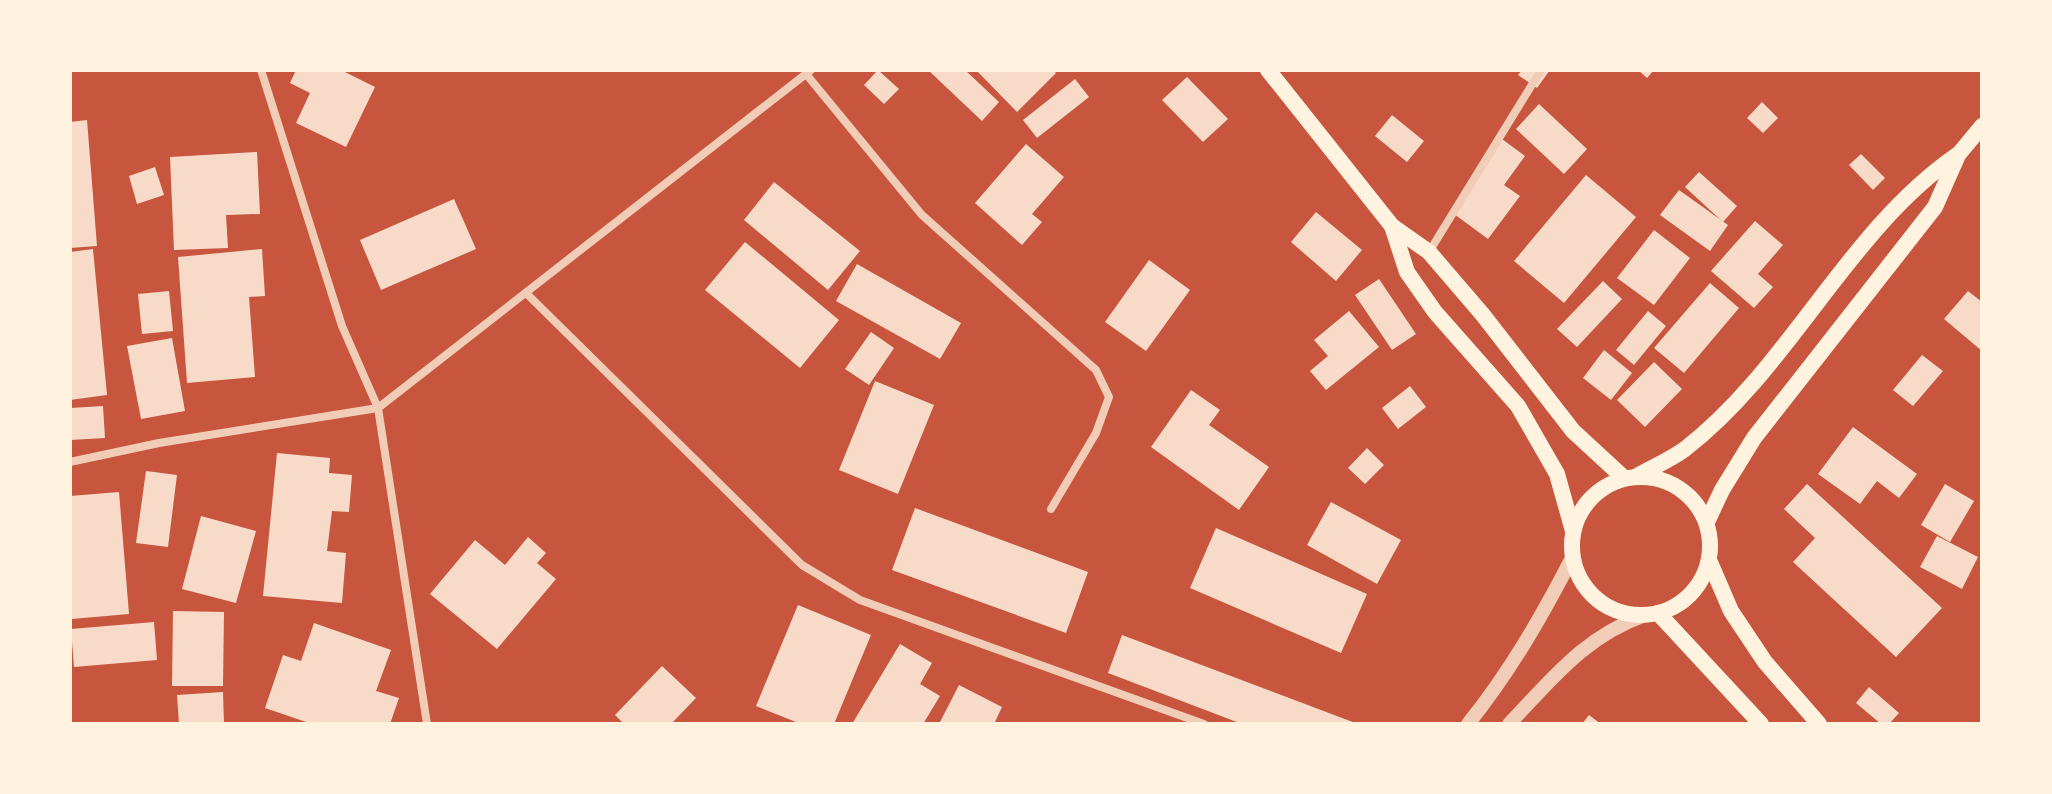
<svg xmlns="http://www.w3.org/2000/svg" width="2052" height="794" font-family="Overpass,sans-serif">
	<rect width="100%" height="100%" fill="#c8553d"/>
	<g fill="#f7dbc8">
		<polygon points="296,70 341,70 375,87 346,147 296,123 310,93 290,83"/>
		<polygon points="878,70 899,89 884,104 864,85"/>
		<polygon points="928,70 965,70 999,102 982,121"/>
		<polygon points="976,70 1053,70 1056,73 1017,112"/>
		<polygon points="1522,70 1550,70 1537,88 1518,75"/>
		<polygon points="1638,70 1654,70 1647,78"/>
		<polygon points="1187,77 1228,119 1203,142 1162,100"/>
		<polygon points="1075,79 1089,97 1037,138 1023,120"/>
		<polygon points="1762,102 1778,118 1763,133 1747,118"/>
		<polygon points="1539,104 1587,149 1564,174 1516,129"/>
		<polygon points="1392,115 1424,141 1407,162 1375,136"/>
		<polygon points="87,120 97,246 70,248 70,122"/>
		<polygon points="1502,139 1525,156 1504,185 1520,196 1488,239 1450,211"/>
		<polygon points="1026,144 1064,177 1032,214 1042,222 1022,245 975,203"/>
		<polygon points="257,152 260,214 226,215 228,248 174,250 170,157"/>
		<polygon points="1861,154 1885,178 1873,190 1849,165"/>
		<polygon points="155,167 164,195 137,204 129,176"/>
		<polygon points="1699,172 1737,206 1723,222 1685,187"/>
		<polygon points="1586,175 1636,217 1564,303 1514,261"/>
		<polygon points="774,182 860,251 828,290 744,220"/>
		<polygon points="1679,190 1728,225 1710,251 1660,215"/>
		<polygon points="454,199 476,249 381,290 360,240"/>
		<polygon points="1316,212 1362,250 1336,281 1291,242"/>
		<polygon points="1755,221 1783,245 1758,274 1773,287 1754,308 1711,271"/>
		<polygon points="1654,230 1690,258 1654,305 1617,278"/>
		<polygon points="745,242 839,320 800,368 705,290"/>
		<polygon points="93,249 107,395 70,400 70,252"/>
		<polygon points="262,249 265,296 249,297 255,377 187,383 178,257"/>
		<polygon points="1149,260 1190,290 1146,351 1105,322"/>
		<polygon points="857,264 961,323 940,359 836,301"/>
		<polygon points="1379,279 1416,334 1392,350 1355,295"/>
		<polygon points="1603,281 1622,299 1577,347 1557,329"/>
		<polygon points="1710,283 1739,308 1684,373 1654,348"/>
		<polygon points="169,291 173,331 142,334 138,294"/>
		<polygon points="1968,291 1982,302 1982,351 1944,319"/>
		<polygon points="1349,311 1379,347 1326,390 1310,371 1328,356 1314,340"/>
		<polygon points="1648,311 1666,326 1634,365 1616,350"/>
		<polygon points="871,332 894,348 869,385 845,369"/>
		<polygon points="172,338 185,411 141,419 127,346"/>
		<polygon points="1604,350 1632,373 1611,400 1583,378"/>
		<polygon points="1922,355 1943,371 1913,406 1893,390"/>
		<polygon points="1654,362 1682,389 1645,427 1617,400"/>
		<polygon points="875,381 934,405 898,494 839,470"/>
		<polygon points="1410,386 1426,407 1398,429 1382,408"/>
		<polygon points="1191,390 1220,410 1209,425 1269,467 1239,510 1151,447"/>
		<polygon points="103,406 105,438 70,440 70,408"/>
		<polygon points="1853,427 1917,474 1899,498 1877,481 1860,504 1818,474"/>
		<polygon points="1367,448 1384,465 1365,484 1348,468"/>
		<polygon points="277,453 330,458 329,473 352,475 349,512 332,511 327,551 346,553 342,603 263,596"/>
		<polygon points="146,471 177,475 168,547 136,543"/>
		<polygon points="1807,484 1942,608 1896,657 1793,562 1815,538 1784,509"/>
		<polygon points="1945,484 1974,501 1950,542 1921,525"/>
		<polygon points="119,492 129,614 72,619 70,496"/>
		<polygon points="1331,502 1401,540 1377,584 1307,545"/>
		<polygon points="915,508 1088,572 1066,633 892,570"/>
		<polygon points="201,516 256,531 236,603 182,589"/>
		<polygon points="1216,528 1367,594 1341,653 1190,588"/>
		<polygon points="1937,536 1978,557 1962,589 1920,567"/>
		<polygon points="528,537 546,553 537,563 556,579 497,649 430,594 475,540 505,565"/>
		<polygon points="798,605 871,635 834,724 801,724 756,706"/>
		<polygon points="173,611 224,612 223,686 172,686"/>
		<polygon points="154,622 157,660 74,667 71,629"/>
		<polygon points="314,623 391,650 376,691 399,698 390,724 312,724 265,708 283,655 301,661"/>
		<polygon points="1122,635 1358,724 1242,724 1108,673"/>
		<polygon points="900,644 932,663 920,684 940,696 923,724 852,724"/>
		<polygon points="662,666 696,698 671,724 624,724 615,715"/>
		<polygon points="959,685 1002,707 994,724 939,724"/>
		<polygon points="1869,687 1899,713 1889,724 1881,724 1856,703"/>
		<polygon points="223,692 224,724 179,724 177,695"/>
		<polygon points="1589,715 1601,724 1582,724"/>
	</g>
	<g fill="none" stroke-linecap="round" stroke-linejoin="round">
		<g stroke="#f1ccb7" stroke-width="8">
			<polyline points="261,70 342,326 378,408 427,724"/>
			<polyline points="806,74 922,215 1096,370 1109,397 1096,433 1051,509"/>
			<polyline points="1429,252 1541,70"/>
			<polyline points="526,293 802,565 860,600 1204,724"/>
			<polyline points="70,462 159,443 378,408 811,70"/>
		</g>
		<g stroke="#f1ccb7" stroke-width="14">
			<path d="M1468,724C1510,672 1542,616 1573,556"/>
			<path d="M1509,724C1553,678 1584,637 1645,615"/>
		</g>
		<g stroke="#fff3e0" stroke-width="16">
			<polyline points="1268,70 1392,226 1429,252 1483,315 1573,431 1624,478"/>
			<polyline points="1392,226 1407,272 1435,312 1518,406 1557,474 1573,531"/>
			<path d="M1637,476C1653,467 1670,460 1685,449C1790,368 1847,231 1957,155"/>
			<circle cx="1641" cy="546" r="69"/>
			<polyline points="1707,522 1722,490 1754,438 1935,207 1958,155 1982,126"/>
			<polyline points="1709,560 1731,611 1765,662 1819,724"/>
			<polyline points="1658,613 1761,724"/>
		</g>
	</g>
	<rect width="2052" height="794" fill="none" stroke="#fff3e0" stroke-width="144"/>
</svg>
